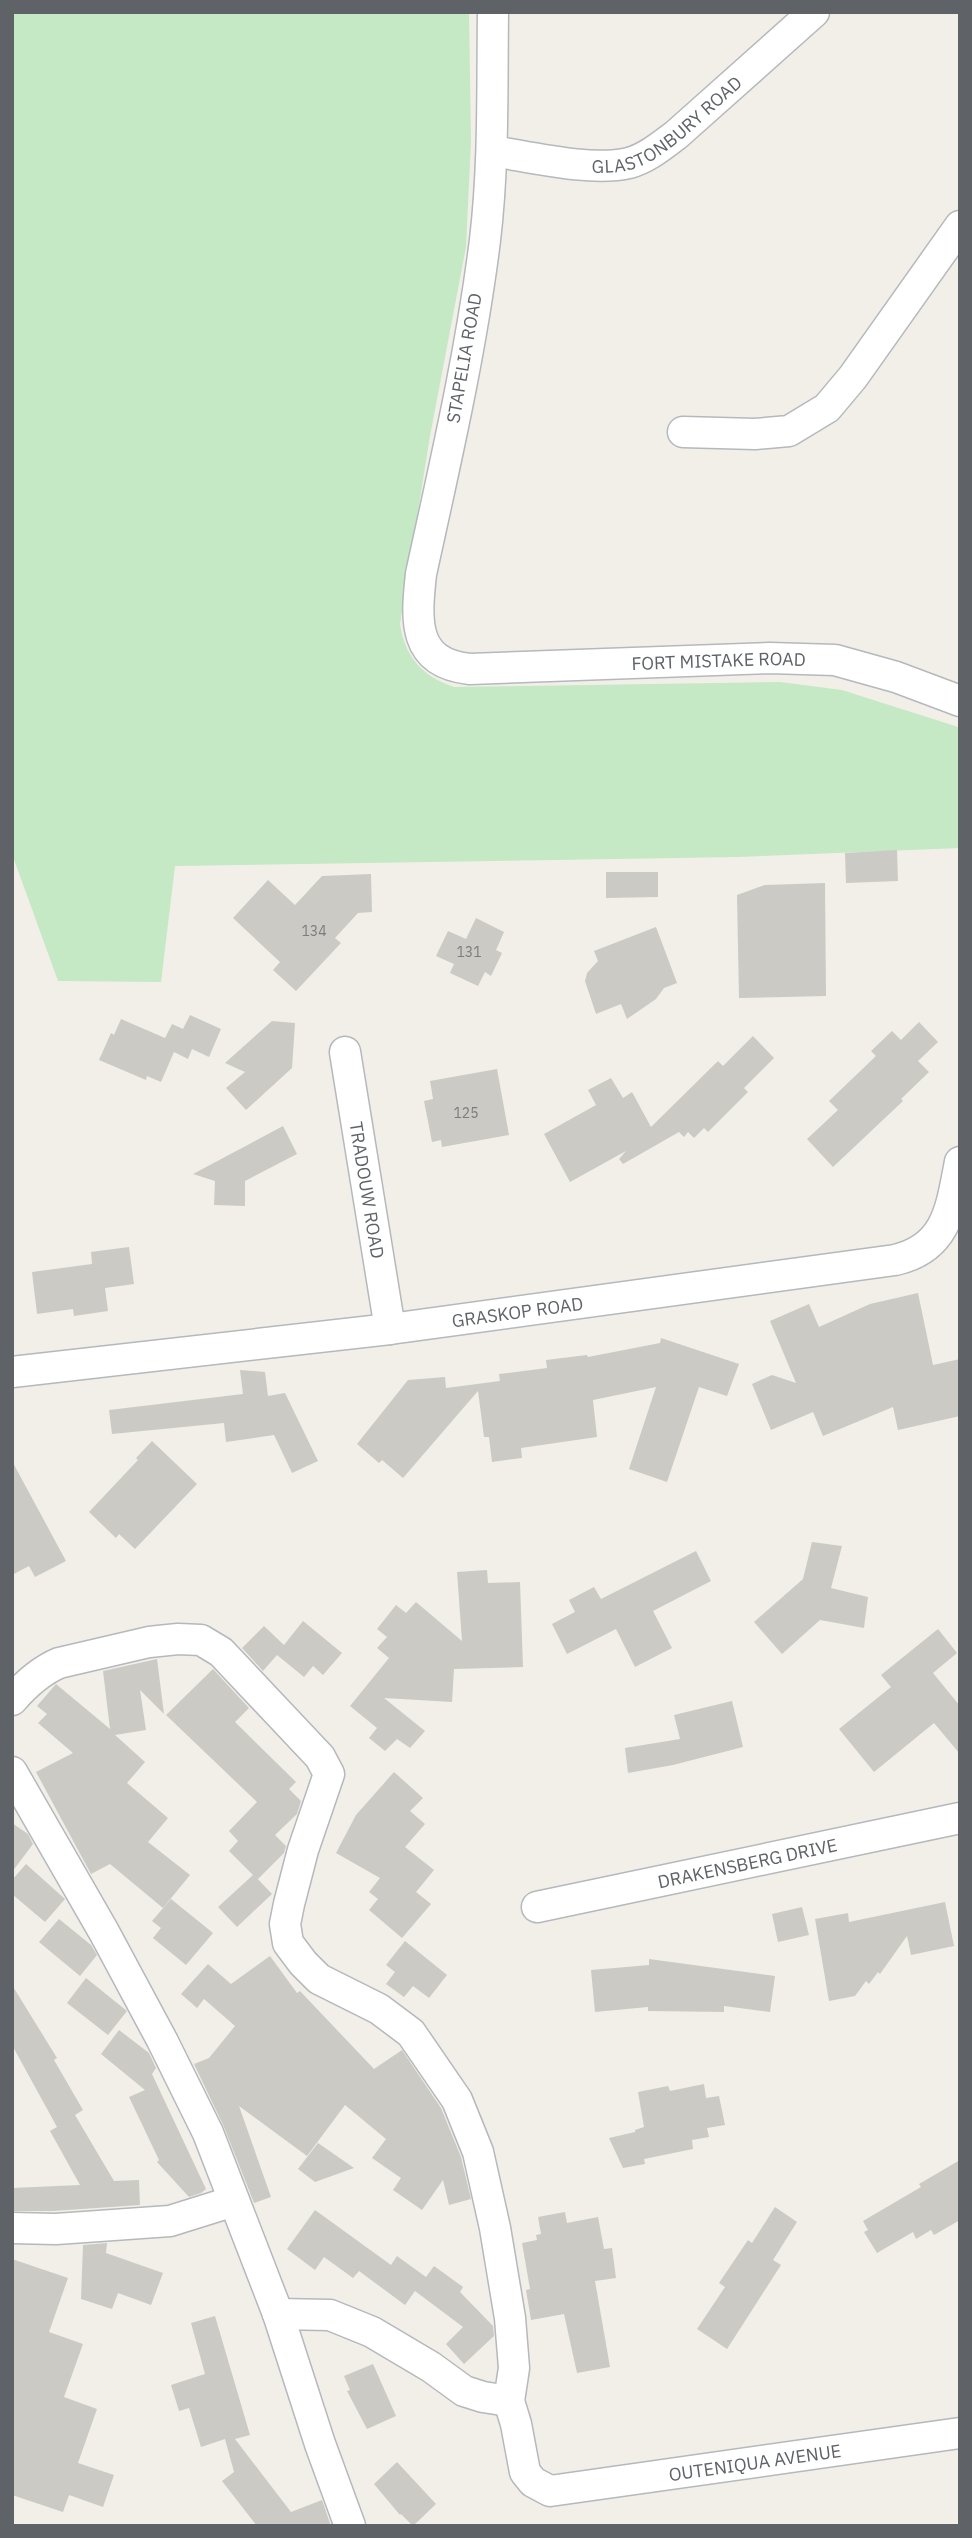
<svg xmlns="http://www.w3.org/2000/svg" width="972" height="2538" font-family="'IBM Plex Sans',sans-serif">
	<rect width="100%" height="100%" fill="#f1efe8"/>
	<path fill="#c5e8c5" d="M12,12H469L471,141L466,247L430,436L400,624C405,657 422,676 454,687L780,682L842,690L955,726L960,728V848L738,857L175,866L161,982L58,981L12,854Z"/>
	<g fill="#cccac5">
		<polygon points="897,850 898,881 846,883 845,853"/>
		<polygon points="606,872 658,872 658,897 606,898"/>
		<polygon points="371,874 372,912 358,913 335,938 341,943 296,991 273,970 280,962 233,918 268,880 295,905 322,876"/>
		<polygon points="825,883 826,996 739,998 737,895 765,885"/>
		<polygon points="476,918 504,932 496,950 502,953 491,976 485,972 478,986 450,973 454,964 436,956 448,931 466,939"/>
		<polygon points="656,927 677,983 664,988 656,999 627,1019 621,1004 596,1014 585,981 587,973 598,961 594,951"/>
		<polygon points="190,1015 221,1029 209,1057 192,1049 188,1059 174,1052 161,1082 147,1076 146,1080 99,1060 111,1033 114,1035 121,1019 165,1038 172,1024 183,1029"/>
		<polygon points="272,1021 295,1023 292,1068 246,1110 226,1088 245,1072 225,1063"/>
		<polygon points="919,1022 938,1042 918,1061 929,1072 901,1099 903,1101 833,1167 807,1139 838,1110 829,1101 876,1056 871,1051 892,1031 901,1040"/>
		<polygon points="753,1036 774,1058 744,1088 748,1092 708,1132 704,1128 694,1138 688,1132 684,1137 679,1132 623,1164 619,1159 626,1151 570,1182 544,1134 596,1105 588,1090 611,1078 623,1098 632,1092 651,1127 718,1061 723,1066"/>
		<polygon points="497,1069 509,1135 442,1147 441,1140 432,1142 424,1101 433,1099 430,1081"/>
		<polygon points="283,1126 297,1154 245,1181 245,1206 214,1205 215,1181 193,1174"/>
		<polygon points="129,1247 134,1284 105,1288 108,1311 74,1316 73,1309 37,1314 32,1272 92,1264 91,1252"/>
		<polygon points="918,1293 933,1365 960,1359 960,1416 898,1430 893,1407 823,1436 813,1412 771,1430 752,1384 772,1375 796,1383 770,1321 809,1304 819,1327 870,1304"/>
		<polygon points="661,1338 739,1364 727,1396 699,1387 667,1482 629,1469 656,1387 593,1400 597,1437 521,1448 522,1458 492,1462 489,1437 484,1437 478,1391 403,1478 382,1460 379,1463 357,1444 408,1380 445,1377 446,1388 500,1381 499,1374 547,1368 546,1360 587,1355 588,1357 660,1343"/>
		<polygon points="240,1370 265,1372 268,1396 285,1393 318,1461 292,1473 274,1435 226,1442 224,1423 112,1434 109,1410 243,1394"/>
		<polygon points="152,1441 197,1484 135,1549 119,1534 116,1538 89,1512 138,1460 136,1458"/>
		<polygon points="12,1461 66,1561 35,1577 29,1566 12,1575"/>
		<polygon points="812,1542 842,1546 831,1588 868,1597 864,1628 820,1620 782,1654 754,1622 803,1579"/>
		<polygon points="696,1551 711,1581 653,1611 672,1648 635,1667 616,1629 567,1654 552,1624 575,1612 569,1600 594,1587 601,1599"/>
		<polygon points="487,1570 488,1583 520,1582 523,1667 454,1669 452,1702 384,1698 425,1731 410,1748 397,1739 385,1751 369,1738 377,1728 350,1706 389,1658 377,1648 387,1637 377,1629 396,1605 406,1613 416,1602 462,1641 457,1572"/>
		<polygon points="303,1621 342,1653 323,1675 313,1666 304,1677 277,1655 263,1671 242,1648 264,1626 284,1645"/>
		<polygon points="938,1629 957,1653 933,1673 960,1706 960,1754 934,1723 874,1772 839,1729 891,1687 881,1675"/>
		<polygon points="157,1659 164,1714 140,1690 146,1730 115,1735 145,1762 127,1783 168,1818 148,1842 190,1875 163,1908 110,1864 91,1874 36,1772 73,1753 38,1723 47,1714 37,1706 56,1684 110,1729 103,1671"/>
		<polygon points="213,1669 249,1708 235,1722 296,1782 289,1789 301,1801 297,1814 275,1835 286,1846 284,1853 258,1879 254,1875 272,1894 237,1927 218,1907 253,1875 229,1851 238,1841 229,1831 257,1802 166,1715"/>
		<polygon points="732,1701 743,1747 673,1765 628,1773 625,1748 680,1739 674,1715"/>
		<polygon points="394,1772 423,1798 410,1811 425,1824 405,1847 434,1870 416,1892 431,1904 402,1938 369,1910 378,1899 369,1892 380,1878 336,1853 356,1815"/>
		<polygon points="12,1823 28,1834 33,1844 12,1872"/>
		<polygon points="26,1864 65,1899 45,1922 12,1894 12,1880"/>
		<polygon points="171,1899 213,1933 186,1965 153,1938 161,1928 152,1921"/>
		<polygon points="945,1902 954,1946 911,1955 907,1936 880,1974 878,1972 869,1984 866,1981 855,1996 829,2001 815,1919 848,1913 849,1922"/>
		<polygon points="802,1907 809,1935 778,1942 772,1914"/>
		<polygon points="59,1919 91,1945 97,1955 80,1976 39,1942"/>
		<polygon points="405,1941 447,1975 429,1998 413,1986 404,1997 386,1984 395,1972 386,1965"/>
		<polygon points="270,1956 297,1993 300,1991 374,2069 402,2050 441,2108 461,2157 471,2199 449,2205 443,2180 422,2210 393,2190 401,2178 372,2158 386,2139 345,2105 307,2156 239,2106 271,2197 254,2203 224,2127 194,2064 209,2058 235,2026 204,1999 197,2008 181,1994 208,1964 231,1984"/>
		<polygon points="649,1959 775,1976 770,2012 724,2006 724,2012 648,2011 648,2007 595,2012 591,1970 649,1965"/>
		<polygon points="86,1978 127,2011 108,2035 67,2003"/>
		<polygon points="12,1985 57,2058 54,2060 83,2110 75,2115 114,2181 139,2180 140,2205 53,2211 12,2211 12,2188 80,2185 50,2131 57,2127 12,2045"/>
		<polygon points="119,2030 149,2053 156,2068 152,2074 206,2189 201,2193 189,2197 157,2162 159,2160 129,2097 145,2090 101,2054"/>
		<polygon points="704,2084 706,2098 719,2096 725,2125 707,2128 709,2137 692,2140 693,2149 644,2159 645,2164 623,2168 609,2138 635,2132 635,2130 644,2127 638,2092 668,2086 670,2091"/>
		<polygon points="318,2143 354,2168 315,2182 298,2169"/>
		<polygon points="960,2160 960,2220 934,2235 931,2230 916,2239 913,2232 877,2253 864,2232 868,2230 863,2221 921,2187 919,2184"/>
		<polygon points="775,2207 797,2222 773,2260 781,2265 727,2349 697,2329 725,2287 719,2283 748,2240 752,2243"/>
		<polygon points="315,2210 391,2265 397,2256 426,2277 434,2266 463,2287 460,2292 493,2326 494,2336 464,2364 446,2344 463,2327 415,2291 405,2305 359,2271 353,2278 324,2257 315,2270 287,2249"/>
		<polygon points="565,2212 567,2223 598,2217 604,2249 612,2248 616,2278 595,2281 610,2367 577,2373 564,2314 531,2320 526,2290 530,2289 522,2243 537,2240 536,2235 541,2234 538,2217"/>
		<polygon points="107,2243 106,2253 163,2273 151,2305 118,2293 112,2309 81,2299 83,2245"/>
		<polygon points="12,2259 68,2278 49,2332 83,2344 64,2397 97,2409 78,2463 114,2475 103,2507 69,2495 63,2512 12,2495"/>
		<polygon points="215,2316 250,2435 235,2439 291,2512 322,2500 331,2526 257,2526 222,2481 234,2472 225,2439 201,2447 189,2408 179,2411 171,2385 205,2374 191,2323"/>
		<polygon points="373,2364 396,2416 367,2429 347,2391 350,2390 344,2376"/>
		<polygon points="397,2462 436,2504 413,2526 401,2514 400,2515 374,2484"/>
	</g>
	<g fill="none" stroke-linecap="round" stroke-linejoin="round">
		<g stroke="#b5b8bc" stroke-width="33">
			<g id="minor">
				<path id="s1" d="M493,12C492,88 494,165 485,240C471,353 445,464 421,574C416,620 412,663 470,669L770,658L835,660L896,677L960,701"/>
				<path id="s2" d="M492,151C531,157 591,172 629,163C647,158 661,146 676,135L814,12"/>
				<polyline points="683,432 755,434 789,431 827,408 853,377 960,226"/>
				<path id="s3" d="M345,1052L390,1329"/>
				<path id="s4" d="M12,1372L390,1329L895,1260C948,1248 951,1207 960,1162"/>
				<path id="s5" d="M12,1700C26,1684 40,1671 59,1663L149,1642L178,1639L201,1640L221,1652L320,1757L329,1774L303,1850L289,1904L285,1924L288,1943L303,1963L319,1979L379,2009L411,2033L457,2100L478,2152L495,2228L510,2318L514,2368L509,2401L516,2424L525,2472L533,2482L550,2491L960,2433"/>
				<polyline points="12,1772 104,1932 162,2040 208,2133 278,2314 320,2444 350,2526"/>
				<path id="s6" d="M537,1907L960,1818"/>
				<polyline points="12,2228 56,2229 170,2221 234,2201"/>
				<polyline points="278,2314 330,2315 372,2332 431,2367 464,2391 483,2397 509,2401"/>
			</g>
		</g>
		<use href="#minor" stroke="#fff" stroke-width="30"/>
	</g>
	<g text-anchor="middle" dominant-baseline="central" stroke-width="6" stroke-linejoin="round" paint-order="stroke">
		<g font-size="14" fill="#7a7d7f">
			<text x="314" y="931">134</text>
			<text x="469" y="952">131</text>
			<text x="466" y="1113">125</text>
		</g>
		<g font-size="18" fill="#5f6368" stroke="#fff">
			<text stroke="none"><textPath href="#s2" startOffset="189">GLASTONBURY ROAD</textPath></text>
			<text transform="translate(464 358) rotate(-80)">STAPELIA ROAD</text>
			<text stroke="none"><textPath href="#s1" startOffset="942">FORT MISTAKE ROAD</textPath></text>
			<text stroke="none"><textPath href="#s3" startOffset="140">TRADOUW ROAD</textPath></text>
			<text stroke="none"><textPath href="#s4" startOffset="509">GRASKOP ROAD</textPath></text>
			<text stroke="none"><textPath href="#s6" startOffset="215">DRAKENSBERG DRIVE</textPath></text>
			<text stroke="none"><textPath href="#s5" startOffset="1424">OUTENIQUA AVENUE</textPath></text>
		</g>
	</g>
	<rect width="972" height="2538" fill="none" stroke="#5f6368" stroke-width="28"/>
</svg>
